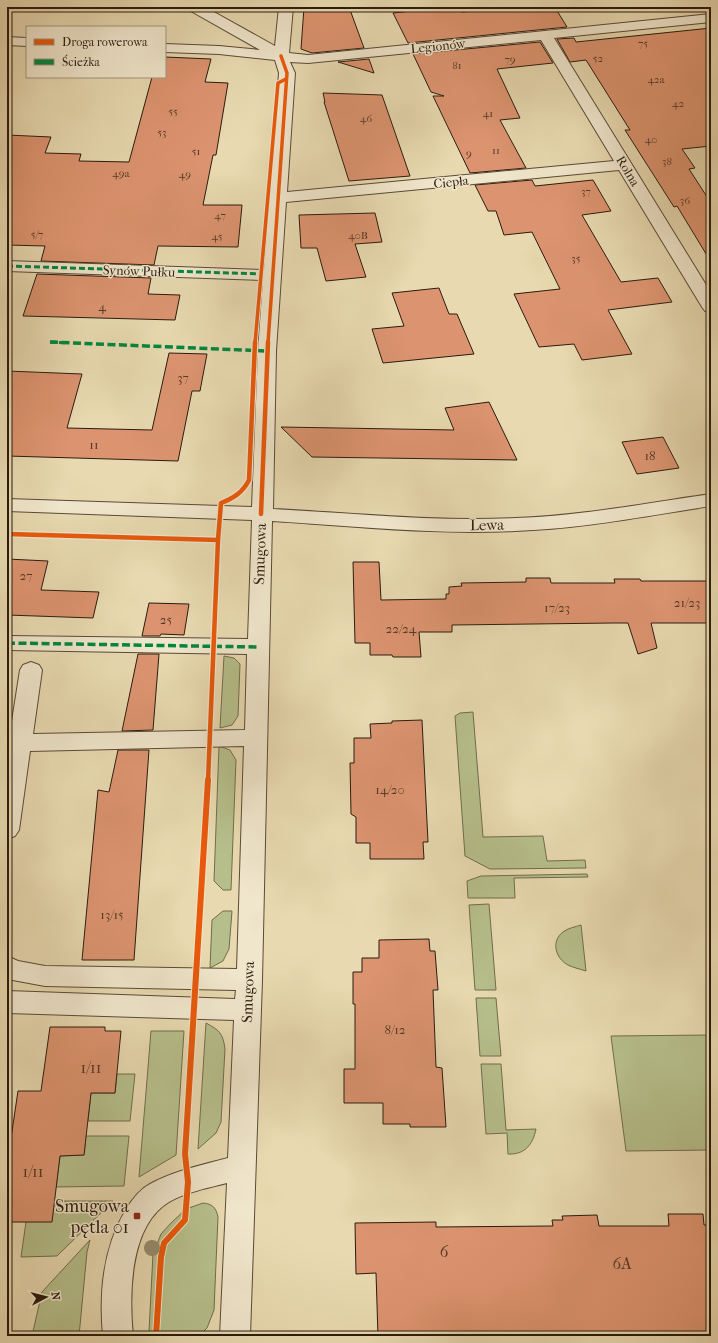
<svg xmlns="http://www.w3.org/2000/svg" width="718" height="1343" font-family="'IM FELL French Canon',serif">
	<rect width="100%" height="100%" fill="#e8d9b0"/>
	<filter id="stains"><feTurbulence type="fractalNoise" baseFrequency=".005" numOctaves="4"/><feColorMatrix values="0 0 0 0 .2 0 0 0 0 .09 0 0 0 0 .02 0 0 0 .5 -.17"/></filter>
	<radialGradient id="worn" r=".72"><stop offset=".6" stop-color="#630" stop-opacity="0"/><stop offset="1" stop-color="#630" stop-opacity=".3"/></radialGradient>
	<g fill="#b6bf8b" stroke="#706d4c">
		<polygon points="224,656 234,658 240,664 238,716 232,725 220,728"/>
		<polygon points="473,712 483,837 543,836 547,861 585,860 586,868 490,869 465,856 455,716 460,713"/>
		<polygon points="219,746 230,750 236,760 231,890 223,890 214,881"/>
		<polygon points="587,874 588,877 514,878 515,898 468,898 467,881 481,876"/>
		<polygon points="489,904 496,990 475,990 469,905"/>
		<polygon points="223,911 232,911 229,949 223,961 210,968 212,920"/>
		<path d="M581,925L586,971C580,969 574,968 568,965C555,958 551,941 563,932C568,928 575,927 581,925Z"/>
		<polygon points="476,998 496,998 501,1056 480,1056"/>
		<path d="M206,1023C219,1030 223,1033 225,1049L221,1122L216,1133L198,1149Z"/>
		<polygon points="151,1031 184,1031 176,1155 139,1177"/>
		<polygon points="711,1035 711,1150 626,1151 611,1036"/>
		<path d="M481,1064H501L506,1130L536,1129C533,1144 525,1155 508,1154L507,1133L486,1134Z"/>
		<polygon points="117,1074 135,1074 130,1121 88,1121 91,1093 115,1093"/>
		<polygon points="86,1136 129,1136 124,1186 56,1187 60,1156 84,1155"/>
		<polygon points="54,1201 113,1201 57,1256 21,1257 26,1222"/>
		<path d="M203,1203C213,1204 216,1208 218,1217L214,1310L207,1328L199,1336H151L149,1331L153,1254L161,1234L171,1223L186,1209Z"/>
		<polygon points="90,1240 87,1252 79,1336 32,1336 42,1292"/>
	</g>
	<g fill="#dc9470" stroke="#2a1b0e">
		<polygon points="304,7 349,7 364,48 312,53 301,49"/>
		<polygon points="447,7 459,7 462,12 508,8 510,11 545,7 547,10 556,9 567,27 408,43 393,13"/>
		<polygon points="711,28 711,146 682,149 695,168 689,169 711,203 711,262 677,206 674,207 625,130 630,130 586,60 570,62 557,39 574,38 576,42"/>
		<polygon points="540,42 553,63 497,69 520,118 500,120 526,168 470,173 433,96 444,96 431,92 413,54"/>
		<polygon points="165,57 211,59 205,82 228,83 216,155 213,155 203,205 242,205 238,247 158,246 154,265 41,261 45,246 7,245 7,135 51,137 45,153 81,154 79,161 129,162 152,77 165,77"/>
		<polygon points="369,59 374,73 338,62"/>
		<polygon points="323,93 382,95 410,176 349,181 324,102 325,102"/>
		<polygon points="532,180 535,186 593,180 611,211 582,215 621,282 658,278 672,302 608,310 632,354 582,360 574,344 539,347 514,294 560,289 532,232 504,235 496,211 488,211 475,185"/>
		<polygon points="375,213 382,242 355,244 366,277 326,281 317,248 301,248 299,215"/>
		<polygon points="37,274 151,278 148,294 180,295 175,320 23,316"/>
		<polygon points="439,288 449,314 457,314 474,354 383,363 372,329 404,326 392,293"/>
		<polygon points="169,353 207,354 200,391 192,391 178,461 7,456 7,371 82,374 67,428 152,430"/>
		<polygon points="489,402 517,460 312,457 281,427 454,430 445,408"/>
		<polygon points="663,437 679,468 637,474 622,442"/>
		<polygon points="7,559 48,561 41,590 99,592 93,618 7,615"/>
		<polygon points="353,562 379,562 381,600 446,599 446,594 449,594 449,587 462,586 461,583 526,582 526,578 550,578 551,583 615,583 614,579 640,579 641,581 711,581 711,623 651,623 657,648 638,654 628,623 613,623 452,625 452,632 419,632 421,657 393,657 392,655 370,655 370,643 355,643"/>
		<polygon points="149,603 189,604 184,635 161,634 160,636 142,636"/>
		<polygon points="138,654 159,654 153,730 122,731"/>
		<polygon points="422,720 428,842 423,842 424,859 370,859 370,843 356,843 356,817 351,814 350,763 354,763 354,738 371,738 370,724 392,723 392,721"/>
		<polygon points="118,750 149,750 134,960 82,960 98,790 109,792"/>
		<polygon points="429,939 430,951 435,951 438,990 433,990 436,1067 442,1068 446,1127 410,1127 410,1124 383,1124 383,1103 344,1103 344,1069 355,1069 355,1004 353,1004 353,972 362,972 362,958 379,958 379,940"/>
		<polygon points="50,1027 105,1027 105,1031 121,1031 115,1093 91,1093 84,1155 60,1156 52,1222 7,1222 7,1165 18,1091 41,1091"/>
		<polygon points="668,1214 703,1214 704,1225 711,1225 711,1336 378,1336 376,1273 356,1274 355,1223 436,1222 436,1227 553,1226 552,1220 563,1220 562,1216 597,1215 599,1226 669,1226"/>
	</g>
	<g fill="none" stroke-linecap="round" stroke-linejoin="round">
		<g stroke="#5a4a36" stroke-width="2">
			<g id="minor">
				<path d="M187,7H205L275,46L279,7H293L289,53L308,55L711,14V22L554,38L711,293V312L705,311L702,307L619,170L286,202L276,351L273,509C353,513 435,522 515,518C581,516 646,503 711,494V506C646,516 581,529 515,531C434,535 353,526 272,521L262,980L250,1336H220L227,1183C208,1188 186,1192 169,1202C129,1226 129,1296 133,1336H103C99,1293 103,1249 125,1211C131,1201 139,1190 150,1184C173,1171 202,1165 228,1158L234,1020L7,1013V991L235,999L236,990L45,986L7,979V956L18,961L45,966L237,969L244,746L30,751L19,830L15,836L7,839V753L20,670L23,665L31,662L39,665L42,670L33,734L245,730L247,654L7,650V636L248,639L252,520L7,511V499L252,507L258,351L263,280L7,271V261L264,270L279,73L275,60L219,54L165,52V44L219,46L260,50L189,10ZM541,40L614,161L287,192L295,73L290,62L308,63Z"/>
				<polygon points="7,37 27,38 27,46 7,45"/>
			</g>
		</g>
		<use href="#minor" fill="#f0e6cc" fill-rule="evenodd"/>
		<g stroke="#00873e" stroke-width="3" stroke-dasharray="6 3" stroke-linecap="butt">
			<polyline points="7,266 263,274"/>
			<polyline points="50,342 68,343"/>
		</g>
		<g stroke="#00873e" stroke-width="3.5" stroke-dasharray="8 3.5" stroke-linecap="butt">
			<polyline points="50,342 267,351"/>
			<polyline points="7,643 257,647"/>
		</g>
		<g stroke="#f0e6cc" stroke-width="5.5">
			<g id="cycleway-far2">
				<polyline points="255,343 278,83 286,79"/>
				<polyline points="268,343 287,73 281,56"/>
			</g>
		</g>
		<g stroke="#f0e6cc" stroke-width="7">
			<g id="cycleway-far1">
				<polyline points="261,514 268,342"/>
				<polyline points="7,534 218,540 208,781"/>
				<path d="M218,540L221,503C234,498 243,492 249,480L255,342"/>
			</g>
		</g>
		<g stroke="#f0e6cc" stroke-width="8">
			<polyline id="cycleway" points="156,1336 161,1257 164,1243 185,1220 188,1182 185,1154 208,780"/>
		</g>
		<use href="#cycleway-far2" stroke="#e8590c" stroke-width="3.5"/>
		<use href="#cycleway-far1" stroke="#e8590c" stroke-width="4.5"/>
		<use href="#cycleway" stroke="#e8590c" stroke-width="6"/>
	</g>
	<circle fill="#978b6c" cx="152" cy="1248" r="8"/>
	<rect fill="#8f2418" stroke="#f0e6cc" stroke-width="1.5" x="133" y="1212" width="8" height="8" rx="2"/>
	<g text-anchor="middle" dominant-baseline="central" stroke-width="3" stroke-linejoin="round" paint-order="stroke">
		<g font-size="11" fill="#563926">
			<text x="643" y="43">75</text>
			<text x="598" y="58">52</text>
			<text x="510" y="59">79</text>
			<text x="457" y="65">81</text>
			<text x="656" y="79">42a</text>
			<text x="678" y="103">42</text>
			<text x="173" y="111">55</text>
			<text x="488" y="113">41</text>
			<text x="366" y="118">46</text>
			<text x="162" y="132">53</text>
			<text x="651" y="139">40</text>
			<text x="496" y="150">11</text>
			<text x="196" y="151">51</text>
			<text x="469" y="153">9</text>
			<text x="667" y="161">38</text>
			<text x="121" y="173">49a</text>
			<text x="185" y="174">49</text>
			<text x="586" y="191">37</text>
			<text x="685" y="200">36</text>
			<text x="220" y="215">47</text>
			<text x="37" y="234">5/7</text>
			<text x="358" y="235">40B</text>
			<text x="217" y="236">45</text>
			<text x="576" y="258">35</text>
		</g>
		<g font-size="13" fill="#2a1b0e" stroke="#f0e6cc">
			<text transform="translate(438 46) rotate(-6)">Legionów</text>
			<text transform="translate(628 171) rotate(59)">Rolna</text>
			<text transform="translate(451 182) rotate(-6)">Ciepła</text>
			<text transform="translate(139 271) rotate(2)">Synów Pułku</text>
		</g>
		<g font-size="13" fill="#563926">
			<text x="102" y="306">4</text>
			<text x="183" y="377">37</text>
			<text x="94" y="444">11</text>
			<text x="650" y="455">18</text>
			<text x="26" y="575">27</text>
			<text x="687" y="602">21/23</text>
			<text x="557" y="607">17/23</text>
			<text x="166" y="619">25</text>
			<text x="401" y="628">22/24</text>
			<text x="390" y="789">14/20</text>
			<text x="112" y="914">13/15</text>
			<text x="395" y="1029">8/12</text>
		</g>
		<g font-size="15" fill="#2a1b0e" stroke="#f0e6cc">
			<text transform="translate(487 525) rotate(-1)">Lewa</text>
			<text transform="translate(260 554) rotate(-88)">Smugowa</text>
			<text transform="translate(248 992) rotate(-88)">Smugowa</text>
		</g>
		<g font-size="16" fill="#563926">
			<text x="91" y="1067">1/11</text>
			<text x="33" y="1171">1/11</text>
			<text x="444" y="1251">6</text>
			<text x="622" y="1263">6A</text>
		</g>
		<g font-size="18" fill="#2a1b0e" stroke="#f0e6cc" text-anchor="end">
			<text x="129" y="1206">Smugowa<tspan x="129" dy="21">pętla 01</tspan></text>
		</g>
	</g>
	<rect width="718" height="1343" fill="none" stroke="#e8d9b0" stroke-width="24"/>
	<rect x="8" y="8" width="702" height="1327" fill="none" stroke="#2a1b0e" stroke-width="2"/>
	<rect x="12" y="12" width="694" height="1319" fill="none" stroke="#2a1b0e"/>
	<rect x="26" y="26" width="140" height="52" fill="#f0e6cc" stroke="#a19580"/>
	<rect x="34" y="39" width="20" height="6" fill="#e8590c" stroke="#a19580"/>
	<text x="62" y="46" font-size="12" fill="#2a1b0e">Droga rowerowa</text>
	<rect x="34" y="59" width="20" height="6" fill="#00873e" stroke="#a19580"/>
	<text x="62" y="66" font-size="12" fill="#2a1b0e">Ścieżka</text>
	<g transform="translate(46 1297) rotate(83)" stroke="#f0e6cc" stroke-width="3" paint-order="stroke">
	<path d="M0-3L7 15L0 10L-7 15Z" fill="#2a1b0e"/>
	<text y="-6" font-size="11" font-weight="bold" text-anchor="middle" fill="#2a1b0e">N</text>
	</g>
	<rect width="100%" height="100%" filter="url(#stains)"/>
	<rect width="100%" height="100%" fill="url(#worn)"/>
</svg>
